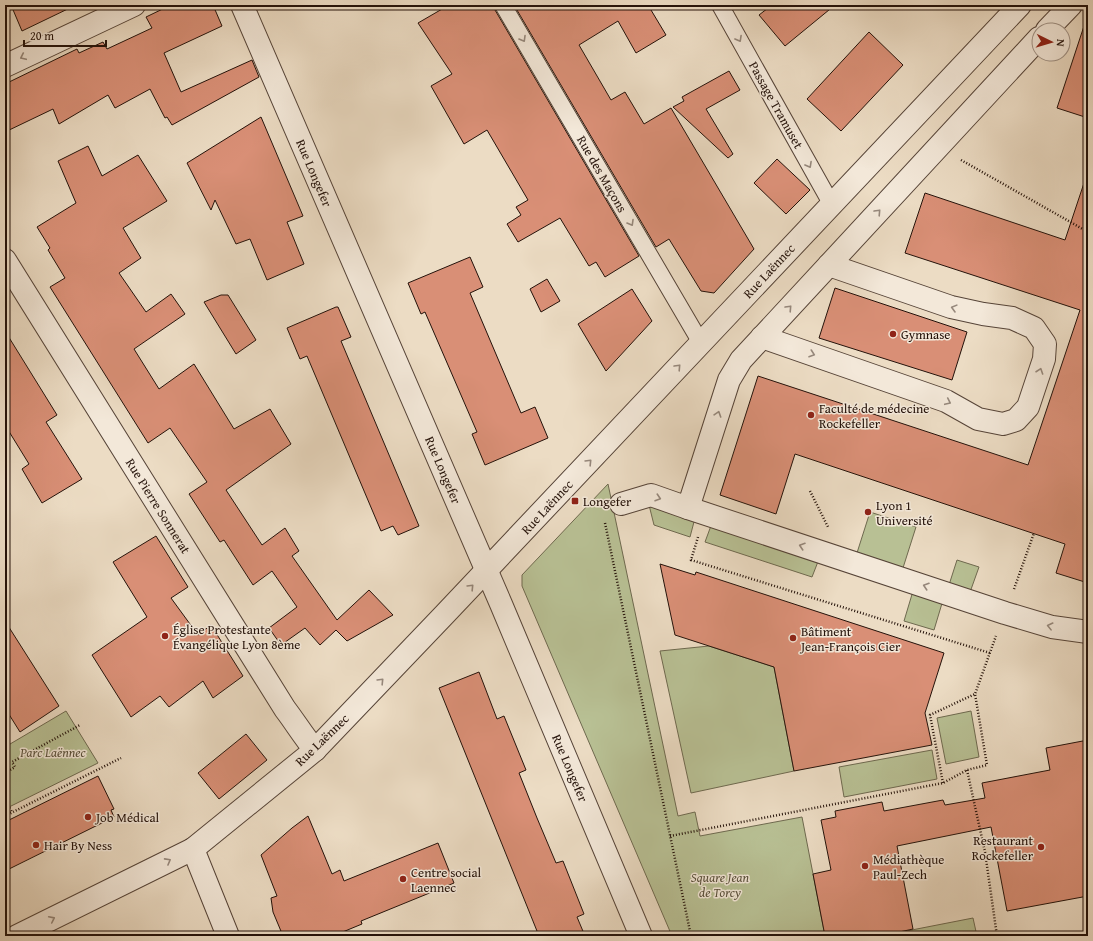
<svg xmlns="http://www.w3.org/2000/svg" width="1093" height="941" font-family="'Gentium Book Plus',serif">
	<rect width="100%" height="100%" fill="#ecdcc4"/>
	<filter id="stains"><feTurbulence type="fractalNoise" baseFrequency=".005" numOctaves="4"/><feColorMatrix values="0 0 0 0 .2 0 0 0 0 .09 0 0 0 0 .02 0 0 0 .5 -.17"/></filter>
	<radialGradient id="worn" r=".72"><stop offset=".6" stop-color="#630" stop-opacity="0"/><stop offset="1" stop-color="#630" stop-opacity=".3"/></radialGradient>
	<g fill="#b8c094" stroke="#6e694f">
		<polygon points="608,484 678,816 695,812 700,836 802,817 825,936 672,936 522,586 522,575"/>
		<polygon points="649,505 695,518 690,537 654,525"/>
		<polygon points="870,512 916,527 902,571 856,556"/>
		<polygon points="712,523 819,559 812,577 705,542"/>
		<polygon points="957,560 979,567 969,595 948,588"/>
		<polygon points="913,591 943,600 934,630 904,621"/>
		<polygon points="709,646 774,667 794,771 691,793 660,651"/>
		<polygon points="66,711 98,763 5,809 5,747"/>
		<polygon points="971,711 979,757 946,764 937,718"/>
		<polygon points="932,750 937,779 844,797 839,767"/>
		<polygon points="973,918 977,936 881,936"/>
	</g>
	<g fill="#d98f76" stroke="#24120a">
		<polygon points="11,5 76,5 22,31"/>
		<polygon points="171,5 213,5 222,26 164,53 181,92 252,60 259,77 172,125 167,117 165,118 150,89 115,108 108,95 59,124 53,109 5,132 5,84 77,49 79,53 103,42 107,49 152,28 146,17"/>
		<polygon points="449,5 494,5 495,10 639,256 605,277 596,262 589,266 560,218 518,242 507,224 521,215 516,207 528,200 487,130 464,144 431,86 452,74 418,23"/>
		<polygon points="514,5 648,5 666,35 636,53 618,21 579,45 611,100 625,92 644,124 671,108 754,249 714,293 701,291 669,239 656,247"/>
		<polygon points="772,5 835,5 785,46 759,15"/>
		<polygon points="1084,26 1088,27 1088,118 1057,108"/>
		<polygon points="869,32 903,65 841,131 807,99"/>
		<polygon points="729,71 740,90 706,109 733,154 728,158 673,107 684,101 682,97"/>
		<polygon points="261,117 303,216 287,222 304,264 267,280 250,239 236,244 215,200 211,210 187,163"/>
		<polygon points="88,146 102,176 138,155 167,201 123,228 141,258 119,273 146,312 171,294 185,314 134,349 159,389 194,364 234,429 270,409 291,444 226,490 262,545 285,528 299,551 292,556 337,620 369,590 393,615 347,641 336,630 320,645 305,628 281,645 269,628 297,607 272,571 253,585 224,540 220,542 189,494 207,482 170,428 148,443 50,287 65,278 48,250 50,248 37,227 76,203 58,161"/>
		<polygon points="777,159 810,190 786,214 754,183"/>
		<polygon points="1084,183 1088,184 1088,583 1056,573 1065,544 795,454 776,514 720,495 758,376 1028,465 1080,310 905,253 925,193 1065,240"/>
		<polygon points="470,257 483,287 470,293 521,413 535,407 548,438 485,465 472,434 477,432 425,312 421,314 408,283"/>
		<polygon points="547,279 560,301 541,312 530,289"/>
		<polygon points="835,288 967,332 952,380 819,338"/>
		<polygon points="632,289 652,321 606,371 578,324"/>
		<polygon points="221,295 228,295 256,340 236,354 204,302"/>
		<polygon points="336,307 338,307 351,337 341,341 419,526 398,535 393,526 381,531 307,356 300,359 287,328"/>
		<polygon points="5,331 57,415 46,422 82,479 42,503 22,469 29,464 5,425"/>
		<polygon points="156,536 188,587 171,598 198,635 211,625 243,676 213,698 203,681 169,707 160,696 131,717 92,655 147,617 113,562"/>
		<polygon points="660,564 695,575 696,572 944,653 925,713 932,745 794,771 774,667 675,635"/>
		<polygon points="5,621 59,706 20,732 5,708"/>
		<polygon points="479,672 497,719 504,716 526,770 519,773 537,818 556,863 563,861 584,914 577,917 585,936 539,936 439,688"/>
		<polygon points="246,734 267,760 219,799 198,773"/>
		<polygon points="1088,740 1088,896 1007,911 991,827 897,846 913,929 881,936 825,936 813,874 831,870 821,820 836,817 835,811 882,802 884,811 943,800 945,805 985,798 982,783 1050,770 1046,748"/>
		<polygon points="98,776 114,809 111,810 114,817 5,871 5,822"/>
		<polygon points="308,816 332,874 340,870 344,881 438,843 454,883 361,921 362,924 333,936 283,936 273,912 271,898 277,896 261,855 292,828"/>
	</g>
	<g fill="none" stroke-linecap="round" stroke-linejoin="round">
		<g stroke="#564438" stroke-width="18">
			<g id="service">
				<polyline points="503,5 701,343"/>
				<polyline points="720,5 832,205"/>
			</g>
		</g>
		<g stroke="#564438" stroke-width="24">
			<g id="minor">
				<polyline points="242,5 501,604 641,936"/>
				<polyline points="1047,30 1071,5"/>
				<polyline points="5,66 134,5"/>
				<path d="M5,260L285,709C295,722 304,737 315,750"/>
				<polyline points="762,337 946,401 978,419 1003,424 1016,420 1028,407 1044,359 1045,344 1034,328 1012,318 983,314 951,307 829,265"/>
				<polyline points="621,504 651,495 688,508 729,380 741,360 1039,38"/>
				<polyline points="688,508 1005,613 1052,627 1088,632"/>
				<polyline points="193,849 228,936"/>
				<polyline points="17,936 193,849 315,750 445,614 1020,5"/>
			</g>
		</g>
		<g stroke="#24120a" stroke-width="2.5" stroke-dasharray="1 2" stroke-linecap="butt">
			<polyline points="961,160 1088,232"/>
			<polyline points="810,491 828,527"/>
			<polyline points="605,523 691,936"/>
			<polyline points="698,537 691,560 990,653"/>
			<polyline points="1014,589 1034,533"/>
			<polyline points="967,770 985,852 997,936"/>
			<polyline points="5,773 15,767 12,762 80,725"/>
			<polyline points="943,783 930,715 975,694"/>
			<polyline points="5,800 12,812"/>
			<polyline points="5,816 121,758"/>
			<polyline points="670,836 943,783 967,770 987,765 975,694 996,636"/>
		</g>
		<use href="#service" stroke="#f3e8d9" stroke-width="16"/>
		<use href="#minor" stroke="#f3e8d9" stroke-width="22"/>
	</g>
	<defs><path id="oneway-chevron" d="M-2-3.5L2.5 0L-2 3.5" fill="none" stroke-width="1.6" stroke-linecap="round" stroke-linejoin="round"/></defs>
	<g stroke="#96887c">
		<use href="#oneway-chevron" transform="translate(523 39) rotate(60)"/>
		<use href="#oneway-chevron" transform="translate(739 39) rotate(61)"/>
		<use href="#oneway-chevron" transform="translate(23 57) rotate(155)"/>
		<use href="#oneway-chevron" transform="translate(809 165) rotate(61)"/>
		<use href="#oneway-chevron" transform="translate(878 212) rotate(-47)"/>
		<use href="#oneway-chevron" transform="translate(631 223) rotate(60)"/>
		<use href="#oneway-chevron" transform="translate(789 308) rotate(-47)"/>
		<use href="#oneway-chevron" transform="translate(954 308) rotate(-165)"/>
		<use href="#oneway-chevron" transform="translate(812 354) rotate(19)"/>
		<use href="#oneway-chevron" transform="translate(678 367) rotate(-47)"/>
		<use href="#oneway-chevron" transform="translate(1040 371) rotate(-71)"/>
		<use href="#oneway-chevron" transform="translate(948 402) rotate(25)"/>
		<use href="#oneway-chevron" transform="translate(718 414) rotate(-72)"/>
		<use href="#oneway-chevron" transform="translate(589 462) rotate(-46)"/>
		<use href="#oneway-chevron" transform="translate(658 498) rotate(18)"/>
		<use href="#oneway-chevron" transform="translate(802 546) rotate(-162)"/>
		<use href="#oneway-chevron" transform="translate(926 586) rotate(-162)"/>
		<use href="#oneway-chevron" transform="translate(471 587) rotate(-46)"/>
		<use href="#oneway-chevron" transform="translate(1050 626) rotate(-166)"/>
		<use href="#oneway-chevron" transform="translate(381 681) rotate(-46)"/>
		<use href="#oneway-chevron" transform="translate(168 861) rotate(-29)"/>
		<use href="#oneway-chevron" transform="translate(52 919) rotate(-26)"/>
	</g>
	<g fill="#8f2418" stroke="#f3e8d9" stroke-width="1.5">
		<circle cx="893" cy="334" r="4"/>
		<circle cx="811" cy="415" r="4"/>
		<rect x="571" y="497" width="8" height="8" rx="2"/>
		<circle cx="868" cy="512" r="4"/>
		<circle cx="165" cy="636" r="4"/>
		<circle cx="793" cy="638" r="4"/>
		<circle cx="88" cy="817" r="4"/>
		<circle cx="36" cy="845" r="4"/>
		<circle cx="1041" cy="847" r="4"/>
		<circle cx="865" cy="866" r="4"/>
		<circle cx="403" cy="879" r="4"/>
	</g>
	<g text-anchor="middle" dominant-baseline="central" stroke-width="3" stroke-linejoin="round" paint-order="stroke">
		<g font-size="13" fill="#24120a" stroke="#f3e8d9">
			<text transform="translate(776 105) rotate(61)">Passage Tramuset</text>
			<text transform="translate(314 173) rotate(67)">Rue Longefer</text>
			<text transform="translate(602 174) rotate(60)">Rue des Maçons</text>
			<text transform="translate(769 271) rotate(-47)">Rue Laënnec</text>
			<text transform="translate(443 470) rotate(67)">Rue Longefer</text>
			<text transform="translate(158 506) rotate(58)">Rue Pierre Sonnerat</text>
			<text transform="translate(547 507) rotate(-47)">Rue Laënnec</text>
			<text transform="translate(322 740) rotate(-44)">Rue Laënnec</text>
			<text transform="translate(570 768) rotate(67)">Rue Longefer</text>
		</g>
		<g font-size="13" fill="#24120a" stroke="#f3e8d9" text-anchor="start">
			<text x="901" y="334">Gymnase</text>
			<text x="819" y="408">Faculté de médecine<tspan x="819" dy="15">Rockefeller</tspan></text>
			<text x="583" y="501">Longefer</text>
			<text x="876" y="505">Lyon 1<tspan x="876" dy="15">Université</tspan></text>
			<text x="173" y="629">Église Protestante<tspan x="173" dy="15">Évangélique Lyon 8ème</tspan></text>
			<text x="801" y="631">Bâtiment<tspan x="801" dy="15">Jean-François Cier</tspan></text>
			<text x="96" y="817">Job Médical</text>
			<text x="1033" y="840" text-anchor="end">Restaurant<tspan x="1033" dy="15">Rockefeller</tspan></text>
			<text x="44" y="845">Hair By Ness</text>
			<text x="873" y="859">Médiathèque<tspan x="873" dy="15">Paul-Zech</tspan></text>
			<text x="411" y="872">Centre social<tspan x="411" dy="15">Laennec</tspan></text>
		</g>
		<g font-size="13" font-style="italic" fill="#584f3a" stroke="#f3e8d9">
			<text x="53" y="752">Parc Laënnec</text>
			<text x="720" y="877">Square Jean<tspan x="720" dy="15">de Torcy</tspan></text>
		</g>
	</g>
	<rect width="1093" height="941" fill="none" stroke="#ecdcc4" stroke-width="20"/>
	<rect x="6" y="6" width="1081" height="929" fill="none" stroke="#24120a" stroke-width="2"/>
	<rect x="10" y="10" width="1073" height="921" fill="none" stroke="#24120a"/>
	<g transform="translate(1051 42) rotate(95)"><circle r="19" fill="#f3e8d9" stroke="#a09286"/>
	<path d="M0-3L7 15L0 10L-7 15Z" fill="#8f2418"/>
	<text y="-6" font-size="11" font-weight="bold" text-anchor="middle" fill="#24120a">N</text>
	</g>
	<path d="M24 40v6h82v-6" fill="none" stroke="#24120a" stroke-width="2"/>
	<text x="30" y="40" font-size="12" fill="#24120a" stroke="#f3e8d9" stroke-width="3" paint-order="stroke">20 m</text>
	<rect width="100%" height="100%" filter="url(#stains)"/>
	<rect width="100%" height="100%" fill="url(#worn)"/>
</svg>
